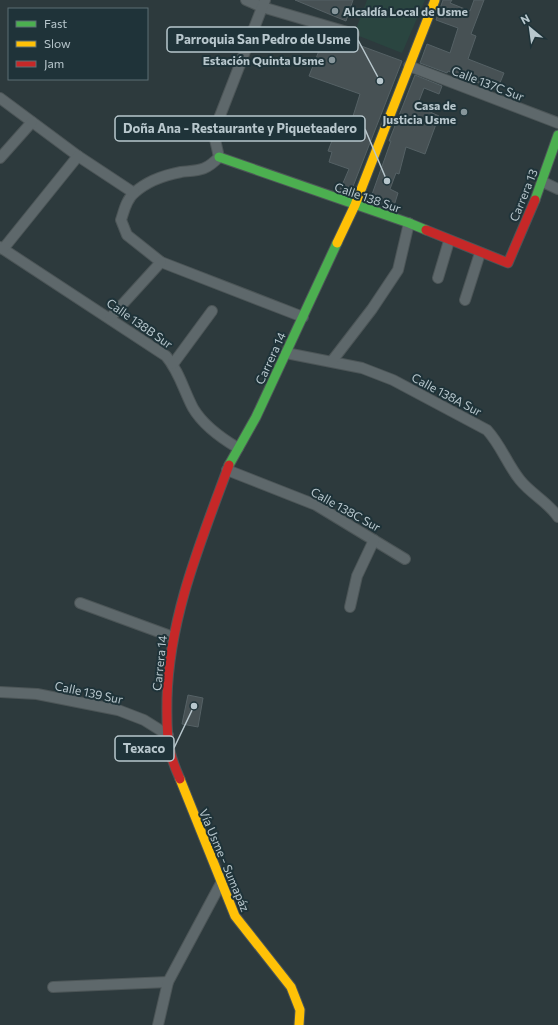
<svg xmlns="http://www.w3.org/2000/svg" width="558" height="1025" font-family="Commissioner,sans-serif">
	<rect width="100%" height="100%" fill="#2d3a3d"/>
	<polygon fill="#2a4540" points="367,0 425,0 402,53 354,34"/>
	<g fill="#475154" stroke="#556165">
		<polygon points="295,0 353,0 346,21"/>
		<polygon points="443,0 452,0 450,3 470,11 474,0 484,0 471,34 476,36 468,59 504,73 497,90 448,71 447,73 420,63 427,44 450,53 458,28 436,20"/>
		<polygon points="326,33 402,61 350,194 340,190 349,169 329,162 332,152 328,151 337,128 348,132 360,94 309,76"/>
		<polygon points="415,75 442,86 439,94 424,88 417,106 439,116 425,154 406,147 399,174 396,173 390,189 398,193 393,209 370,200 391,141 389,141"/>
		<polygon points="188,695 203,698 198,727 182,724"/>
	</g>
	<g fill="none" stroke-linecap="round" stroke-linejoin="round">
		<g stroke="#4c5557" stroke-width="12">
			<g id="street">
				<polyline points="246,0 262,7 354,34"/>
				<path d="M265,0L218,121L214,135L219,157C206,171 199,170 181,172C165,175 146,182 134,193C126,200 124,211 121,220L127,235L161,262L303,317"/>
				<polyline points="409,66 558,123"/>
				<polyline points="0,98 78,156 134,193"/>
				<polyline points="0,158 32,122"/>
				<polyline points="543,182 558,189"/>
				<path d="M0,247L166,356C179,371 184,391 193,408C203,425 221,438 238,448"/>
				<polyline points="3,249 78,156"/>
				<polyline points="438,278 449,241"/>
				<polyline points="465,300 480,253"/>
				<polyline points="110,318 161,262"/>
				<path d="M286,353L362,368L393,380L487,430C501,445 507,464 520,480C531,494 548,502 558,517"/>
				<polyline points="332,361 372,309 398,270 409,223"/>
				<polyline points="173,364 212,311"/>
				<polyline points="227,470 316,505 405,559"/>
				<polyline points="80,603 173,637"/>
				<polyline points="350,607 357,576 374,540"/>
				<polyline points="0,692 37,694 118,710 144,720 168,735"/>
				<polyline points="53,987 168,982"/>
				<polyline points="158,1025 168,982 221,883"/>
			</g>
		</g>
		<g stroke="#4c5557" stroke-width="11">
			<g id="fast">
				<polyline points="219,157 409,223 426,230"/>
				<polyline points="535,200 558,135"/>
				<polyline points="229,465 256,417 337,243"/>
			</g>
		</g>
		<g stroke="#4c5557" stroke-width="11">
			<g id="slow">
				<polyline points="337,243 355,205 435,0"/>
				<polyline points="180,779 235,916 291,987 300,1010 299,1025"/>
			</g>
		</g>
		<g stroke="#4c5557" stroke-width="11">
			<g id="jam">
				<polyline points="426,230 508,263 535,200"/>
				<path d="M180,779C176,770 172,760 170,751C166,734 167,716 167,699C169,617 201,541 229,465"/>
			</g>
		</g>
		<use href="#street" stroke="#5e686b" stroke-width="10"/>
		<use href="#fast" stroke="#4caf50" stroke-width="9"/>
		<use href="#slow" stroke="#ffc107" stroke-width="9"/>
		<use href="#jam" stroke="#c62828" stroke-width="9"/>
	</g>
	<g fill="#87969b" stroke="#1f3339" stroke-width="1.5">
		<circle cx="335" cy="11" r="4"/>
		<circle cx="332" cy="60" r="4"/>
		<circle cx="464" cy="112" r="4"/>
	</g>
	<g text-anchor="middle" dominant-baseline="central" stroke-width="4" stroke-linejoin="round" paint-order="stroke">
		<g font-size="12" font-weight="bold" fill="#b8c7cd" stroke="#1f3339" text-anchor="end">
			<text x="343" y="11" text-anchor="start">Alcaldía Local de Usme</text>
			<text x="324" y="60">Estación Quinta Usme</text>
			<text x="456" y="105">Casa de<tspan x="456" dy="14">Justicia Usme</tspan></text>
		</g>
		<g font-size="12" fill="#b8c7cd" stroke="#1f3339">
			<text transform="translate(488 83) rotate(21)">Calle 137C Sur</text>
			<text transform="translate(523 195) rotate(-68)">Carrera 13</text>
			<text transform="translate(368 197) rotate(19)">Calle 138 Sur</text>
			<text transform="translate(140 323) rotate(35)">Calle 138B Sur</text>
			<text transform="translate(270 358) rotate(-65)">Carrera 14</text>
			<text transform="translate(447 394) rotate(28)">Calle 138A Sur</text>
			<text transform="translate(346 509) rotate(29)">Calle 138C Sur</text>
			<text transform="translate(159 663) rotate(-84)">Carrera 14</text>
			<text transform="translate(89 692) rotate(12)">Calle 139 Sur</text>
			<text transform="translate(225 860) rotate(67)">Vía Usme - Sumapáz</text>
		</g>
	</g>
	<path fill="none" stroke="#b8c7cd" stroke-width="1.5" d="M380 81L358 40M387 181L365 129M194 706L174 748"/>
	<g fill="#b8c7cd" stroke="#1f3339" stroke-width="1.5">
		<circle cx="380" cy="81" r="4"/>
		<circle cx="387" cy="181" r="4"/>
		<circle cx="194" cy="706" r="4"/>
	</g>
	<g fill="#1f3339" stroke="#b8c7cd" stroke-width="1.5">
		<rect x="167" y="27" width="191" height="25" rx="4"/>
		<rect x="115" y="116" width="250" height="25" rx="4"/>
		<rect x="115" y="736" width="59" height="25" rx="4"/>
	</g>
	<g font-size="13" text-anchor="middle" font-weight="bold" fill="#b8c7cd">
		<text x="263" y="44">Parroquia San Pedro de Usme</text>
		<text x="240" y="133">Doña Ana - Restaurante y Piqueteadero</text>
		<text x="144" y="753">Texaco</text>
	</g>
	<rect x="8" y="8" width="140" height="72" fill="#1f3339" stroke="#5c6e74"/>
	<rect x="16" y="21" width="20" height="6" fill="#4caf50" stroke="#5c6e74"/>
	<text x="44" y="28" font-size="12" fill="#b8c7cd">Fast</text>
	<rect x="16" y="41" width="20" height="6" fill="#ffc107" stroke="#5c6e74"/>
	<text x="44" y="48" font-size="12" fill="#b8c7cd">Slow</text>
	<rect x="16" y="61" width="20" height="6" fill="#c62828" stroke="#5c6e74"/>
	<text x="44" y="68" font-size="12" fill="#b8c7cd">Jam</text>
	<g transform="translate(530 28) rotate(331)" stroke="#1f3339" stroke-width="3" paint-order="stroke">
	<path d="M0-3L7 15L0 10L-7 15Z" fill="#b8c7cd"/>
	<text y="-6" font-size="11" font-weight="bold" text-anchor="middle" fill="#b8c7cd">N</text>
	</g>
</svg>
